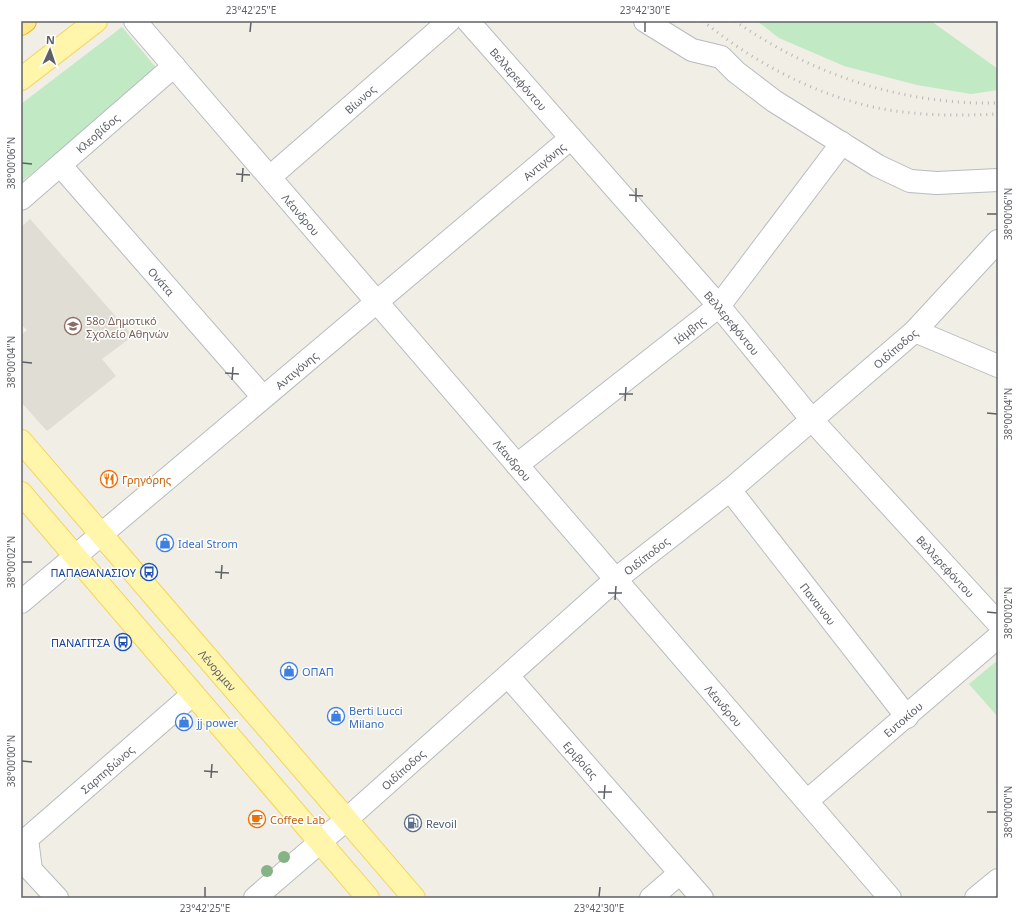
<svg xmlns="http://www.w3.org/2000/svg" width="1019" height="919" font-family="'Noto Sans',sans-serif">
	<rect width="100%" height="100%" fill="#f0eee5"/>
	<polygon fill="#e0ddd4" points="30,219 133,336 102,359 116,376 47,431 21,402 21,335 27,330 21,324 21,227"/>
	<g fill="#c1e9c3">
		<polygon points="757,21 931,21 998,69 998,90 971,94 917,85 844,66 779,38"/>
		<polygon points="122,27 158,70 21,182 21,104"/>
		<polygon points="998,660 998,717 969,684"/>
	</g>
	<g fill="none" stroke-linecap="round" stroke-linejoin="round">
		<g stroke="#b8bbc0" stroke-width="24">
			<g id="minor">
				<path id="s1" d="M135,21L890,898"/>
				<path id="s2" d="M468,21L719,306L812,420L998,623"/>
				<polyline points="645,21 692,50 721,57 736,72 774,101 878,166 910,181 937,183 998,180"/>
				<path id="s3" d="M61,166L263,397"/>
				<path id="s4" d="M270,177L449,21"/>
				<path id="s5" d="M21,199L174,66"/>
				<polyline points="915,331 998,366"/>
				<path id="s6" d="M517,465L719,306L842,143"/>
				<path id="s7" d="M730,490L907,717"/>
				<path id="s8" d="M21,602L571,138"/>
				<path id="s9" d="M508,676L702,898"/>
				<path id="s10" d="M807,801L998,637"/>
				<polyline points="27,839 31,870 57,898"/>
				<path id="s11" d="M21,844L193,694"/>
				<path id="s12" d="M255,898L347,819L616,579L730,490L915,331L998,241"/>
				<polyline points="651,898 680,873"/>
				<polyline points="976,898 998,880"/>
			</g>
		</g>
		<g stroke="#f8d356" stroke-width="24">
			<g id="major">
				<polyline points="21,79 96,21"/>
				<path id="s13" d="M21,441L414,898"/>
				<polyline points="21,493 368,898"/>
			</g>
		</g>
		<g stroke="#f6b500" stroke-width="24">
			<polyline id="highway" points="21,24 25,21"/>
		</g>
		<use href="#minor" stroke="#fff" stroke-width="22"/>
		<use href="#major" stroke="#fff6ac" stroke-width="22"/>
		<use href="#highway" stroke="#ffe88e" stroke-width="22"/>
		<g stroke="#b6b7b8" stroke-width="3" stroke-dasharray="1 5" stroke-linecap="butt">
			<path d="M703,21C752,61 811,93 873,107C914,116 956,116 998,114"/>
			<path d="M735,21C812,75 903,105 998,103"/>
		</g>
	</g>
	<g fill="#86b386">
		<circle cx="284" cy="857" r="6"/>
		<circle cx="267" cy="871" r="6"/>
	</g>
	<path fill="none" stroke="#5d6167" stroke-width="1.5" d="M250,32L251,22M645,32V22M22,163L32,164M236,174L250,175M242,182L243,168M629,195L643,196M636,202V188M987,214H997M22,362L32,363M225,373L239,374M232,380L233,367M619,394H633M625,401L626,387M987,413L997,414M22,562H32M215,572L229,573M221,579L222,565M608,593H622M615,600L616,586M987,612L997,613M22,761L32,762M204,771L218,772M211,778L212,764M598,792H612M604,799L605,785M987,812H997M205,897V887M599,897L600,887"/>
	<defs>
		<g id="school-ring" transform="scale(0.9)"><circle r="9.5" fill="#fff" stroke="#8d6e63" stroke-width="1.5"/><path d="M0-5L7-2L0 1L-7-2ZM-4 1L0 2.5L4 1V4Q0 6-4 4Z" fill="#8d6e63"/></g>
		<g id="restaurant-ring" transform="scale(0.9)"><circle r="9.5" fill="#fff" stroke="#e8710a" stroke-width="1.5"/><path d="M-5-6h1v4h1v-4h1v4h1v-4h1v5L-1.5 .5V6h-2V.5L-5-1ZM5-6V6H3V1.5H1.5Q1.5-4 5-6Z" fill="#e8710a"/></g>
		<g id="shop-ring" transform="scale(0.9)"><circle r="9.5" fill="#fff" stroke="#3f7fe0" stroke-width="1.5"/><path d="M-5-2.5h2.3a2.7 3.5 0 0 1 5.4 0H5L5.5 6h-11ZM-1.5-2.5h3a1.5 2.3 0 0 0-3 0Z" fill="#3f7fe0"/></g>
		<g id="bus-ring" transform="scale(0.9)"><circle r="9.5" fill="#fff" stroke="#1a4fb4" stroke-width="1.5"/><path d="M-5-6H5V4H4V6H2V4H-2V6H-4V4H-5ZM-3.5-4V0h7V-4ZM-3.5 1.2v1.5H-2V1.2ZM2 1.2v1.5H3.5V1.2Z" fill="#1a4fb4"/></g>
		<g id="cafe-ring" transform="scale(0.9)"><circle r="9.5" fill="#fff" stroke="#e8710a" stroke-width="1.5"/><path d="M-5.5-4.5H6V0H3Q3 3.5 0 3.5H-2.5Q-5.5 3.5-5.5 0ZM3-3.2v2h1.7v-2ZM-6 4.5H4V6H-6Z" fill="#e8710a"/></g>
		<g id="fuel-ring" transform="scale(0.9)"><circle r="9.5" fill="#fff" stroke="#5c6f8a" stroke-width="1.5"/><path d="M-5.5-6h7V0h2V4h1.3V-2.5L3-4.5l.8-.8L6-3V5H2.5V1h-1V6h-7ZM-4.2-4.7v3.2H.2V-4.7Z" fill="#5c6f8a"/></g>
	</defs>
	<g fill-rule="evenodd">
		<use href="#school-ring" x="73" y="326"/>
		<use href="#restaurant-ring" x="109" y="479"/>
		<use href="#shop-ring" x="165" y="543"/>
		<use href="#bus-ring" x="149" y="572"/>
		<use href="#bus-ring" x="123" y="642"/>
		<use href="#shop-ring" x="289" y="671"/>
		<use href="#shop-ring" x="336" y="716"/>
		<use href="#shop-ring" x="184" y="722"/>
		<use href="#cafe-ring" x="257" y="819"/>
		<use href="#fuel-ring" x="413" y="823"/>
	</g>
	<g text-anchor="middle" dominant-baseline="central" stroke-width="3" stroke-linejoin="round" paint-order="stroke">
		<g font-size="11" fill="#5d6167" stroke="#fff">
			<text stroke="none"><textPath href="#s2" startOffset="77">Βελλερεφόντου</textPath></text>
			<text stroke="none"><textPath href="#s4" startOffset="119">Βίωνος</textPath></text>
			<text stroke="none"><textPath href="#s5" startOffset="101">Κλεοβίδος</textPath></text>
			<text stroke="none"><textPath href="#s8" startOffset="684">Αντιγόνης</textPath></text>
			<text stroke="none"><textPath href="#s1" startOffset="255">Λέανδρου</textPath></text>
			<text stroke="none"><textPath href="#s3" startOffset="153">Ονάτα</textPath></text>
			<text stroke="none"><textPath href="#s2" startOffset="401">Βελλερεφόντου</textPath></text>
			<text stroke="none"><textPath href="#s6" startOffset="219">Ιάμβης</textPath></text>
			<text stroke="none"><textPath href="#s12" startOffset="844">Οιδίποδος</textPath></text>
			<text stroke="none"><textPath href="#s8" startOffset="360">Αντιγόνης</textPath></text>
			<text stroke="none"><textPath href="#s1" startOffset="579">Λέανδρου</textPath></text>
			<text stroke="none"><textPath href="#s12" startOffset="520">Οιδίποδος</textPath></text>
			<text stroke="none"><textPath href="#s2" startOffset="725">Βελλερεφόντου</textPath></text>
			<text stroke="none"><textPath href="#s7" startOffset="144">Παναινου</textPath></text>
			<text stroke="none"><textPath href="#s13" startOffset="302">Λένορμαν</textPath></text>
			<text stroke="none"><textPath href="#s1" startOffset="903">Λέανδρου</textPath></text>
			<text stroke="none"><textPath href="#s10" startOffset="126">Ευτοκίου</textPath></text>
			<text stroke="none"><textPath href="#s9" startOffset="111">Εριβοίας</textPath></text>
			<text stroke="none"><textPath href="#s11" startOffset="114">Σαρπηδώνος</textPath></text>
			<text stroke="none"><textPath href="#s12" startOffset="196">Οιδίποδος</textPath></text>
		</g>
		<g font-size="11" fill="#785e54" stroke="#fff" text-anchor="start">
			<text x="86" y="320">58ο Δημοτικό<tspan x="86" dy="13">Σχολείο Αθηνών</tspan></text>
		</g>
		<g font-size="11" fill="#c56008" stroke="#fff" text-anchor="start">
			<text x="122" y="479">Γρηγόρης</text>
			<text x="270" y="819">Coffee Lab</text>
		</g>
		<g font-size="11" fill="#366cbe" stroke="#fff" text-anchor="start">
			<text x="178" y="543">Ideal Strom</text>
			<text x="302" y="671">ΟΠΑΠ</text>
			<text x="349" y="710">Berti Lucci<tspan x="349" dy="13">Milano</tspan></text>
			<text x="197" y="722">jj power</text>
		</g>
		<g font-size="11" fill="#164399" stroke="#fff" text-anchor="end">
			<text x="136" y="572">ΠΑΠΑΘΑΝΑΣΙΟΥ</text>
			<text x="110" y="642">ΠΑΝΑΓΙΤΣΑ</text>
		</g>
		<g font-size="11" fill="#4e5e75" stroke="#fff" text-anchor="start">
			<text x="426" y="823">Revoil</text>
		</g>
	</g>
	<rect width="1019" height="919" fill="none" stroke="#ffffff" stroke-width="44"/>
	<g transform="translate(50 50) rotate(3)" stroke="#ffffff" stroke-width="3" paint-order="stroke">
	<path d="M0-3L7 15L0 10L-7 15Z" fill="#5d6167"/>
	<text y="-6" font-size="11" font-weight="bold" text-anchor="middle" fill="#5d6167">N</text>
	</g>
	<rect x="22" y="22" width="975" height="875" fill="none" stroke="#5d6167" stroke-width="1.5"/>
	<g font-size="10" text-anchor="middle" fill="#5d6167">
		<text x="251" y="14">23°42'25"E</text>
		<text x="645" y="14">23°42'30"E</text>
		<text transform="translate(11 163) rotate(-90)" y="4">38°00'06"N</text>
		<text transform="translate(1008 214) rotate(-90)" y="4">38°00'06"N</text>
		<text transform="translate(11 362) rotate(-90)" y="4">38°00'04"N</text>
		<text transform="translate(1008 414) rotate(-90)" y="4">38°00'04"N</text>
		<text transform="translate(11 562) rotate(-90)" y="4">38°00'02"N</text>
		<text transform="translate(1008 613) rotate(-90)" y="4">38°00'02"N</text>
		<text transform="translate(11 761) rotate(-90)" y="4">38°00'00"N</text>
		<text transform="translate(1008 812) rotate(-90)" y="4">38°00'00"N</text>
		<text x="205" y="912">23°42'25"E</text>
		<text x="599" y="912">23°42'30"E</text>
	</g>
</svg>
